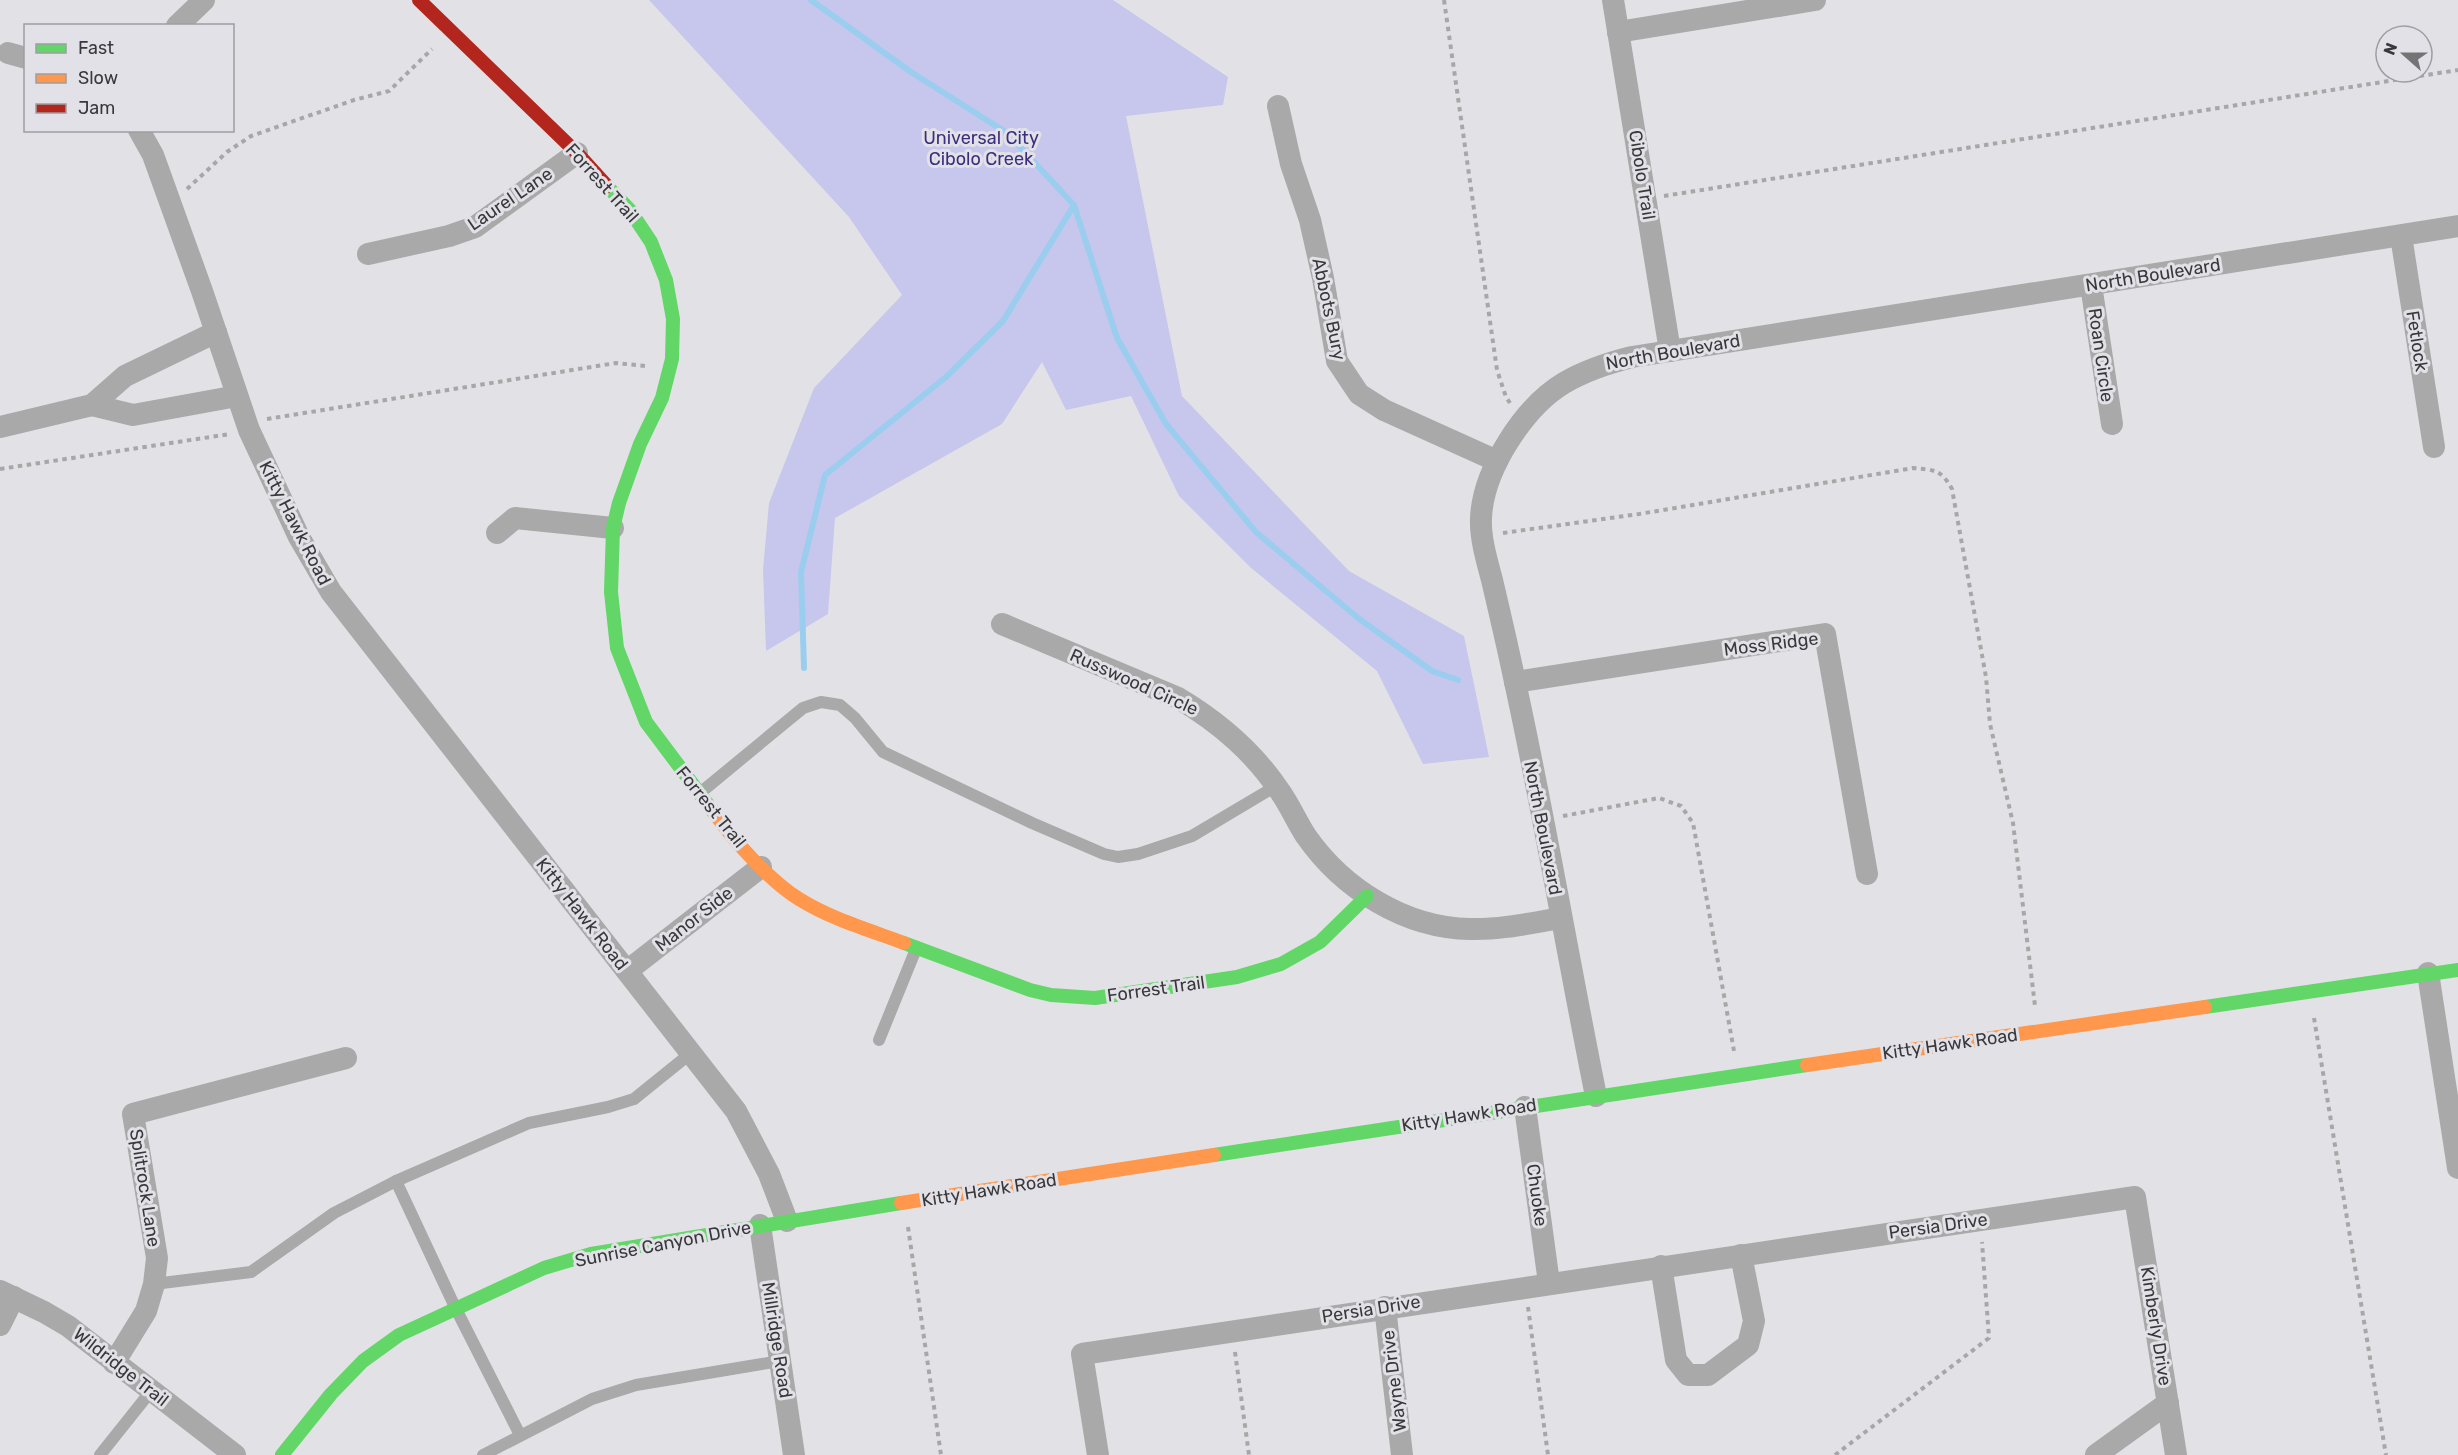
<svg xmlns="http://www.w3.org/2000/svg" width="2458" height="1455" font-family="Rubik,sans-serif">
	<rect width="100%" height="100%" fill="#e2e2e6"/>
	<polygon fill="#c7c6ec" points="649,0 1113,0 1228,77 1223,105 1126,116 1182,396 1349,571 1464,636 1489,757 1423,764 1377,671 1250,567 1179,496 1131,396 1066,410 1042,362 1002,424 835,518 828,614 766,651 763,570 769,503 814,388 902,295 849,217"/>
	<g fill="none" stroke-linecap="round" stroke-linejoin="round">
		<g stroke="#9bceee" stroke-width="6">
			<polyline points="811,0 911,72 1007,133 1074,205 1117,338 1166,424 1256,532 1358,618 1432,671 1458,680"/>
			<polyline points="804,668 801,572 825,475 946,377 1003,321 1074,205"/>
		</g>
		<g stroke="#a8a7a8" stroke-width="4" stroke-dasharray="4.5 4.5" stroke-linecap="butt">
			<polyline points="1444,0 1497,370 1506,397 1510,403"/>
			<polyline points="187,189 227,152 251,136 354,100 389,91 432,49"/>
			<polyline points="1664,196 2458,70"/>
			<polyline points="267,419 616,363 645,366"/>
			<polyline points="0,469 230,434"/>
			<path d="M1503,533L1639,514L1913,468C1934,470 1941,469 1952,489L1986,677L1990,724L2013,823L2035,1006"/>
			<polyline points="1563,816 1659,798 1681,806 1693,823 1734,1051"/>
			<polyline points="2314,1018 2386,1455"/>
			<polyline points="908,1227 941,1455"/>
			<polyline points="1528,1307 1548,1455"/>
			<polyline points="1235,1352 1249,1455"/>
			<polyline points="1835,1455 1989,1338 1982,1242"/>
		</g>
		<g stroke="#aaa9a9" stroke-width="12">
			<polyline points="700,793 803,708 821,702 840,705 855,718 883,752 1032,823 1104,854 1118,857 1138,854 1192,836 1276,786"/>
			<polyline points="879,1040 916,949"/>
			<polyline points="396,1181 455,1307 520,1435"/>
			<polyline points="154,1284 251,1272 334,1213 396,1181 529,1123 608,1107 634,1099 691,1053"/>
			<polyline points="100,1455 151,1391"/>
			<polyline points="483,1455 592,1399 636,1385 780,1361"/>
		</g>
		<g stroke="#aaa9a9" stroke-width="22">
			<polyline points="1613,0 1670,351"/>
			<polyline points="177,26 204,0"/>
			<polyline points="1618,32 1815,0"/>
			<polyline points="8,53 26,58"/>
			<polyline points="1278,106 1291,164 1310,220 1323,278 1337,361 1359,394 1384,410 1497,461"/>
			<polyline points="139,130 153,155 202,291 249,430 299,537 331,592 736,1111 769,1174 787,1221"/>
			<polyline points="2401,236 2434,447"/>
			<polyline points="368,254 449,236 475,227 577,153"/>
			<polyline points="2091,285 2112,424"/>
			<polyline points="92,405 133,415 237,396"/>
			<polyline points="0,427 92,405 125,376 216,332"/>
			<polyline points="497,533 515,518 613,528"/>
			<path d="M1002,624L1178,698C1220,723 1254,752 1281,793C1290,806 1297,822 1306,836C1343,889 1405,928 1470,929C1500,930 1531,923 1561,918"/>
			<polyline points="1515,682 1825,634 1867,874"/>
			<polyline points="627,971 761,867"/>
			<polyline points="2428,973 2458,1168"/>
			<path d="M1596,1096C1568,958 1545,819 1515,682C1508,648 1500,614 1492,580C1487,561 1480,538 1481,518C1483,470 1524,407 1564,383C1586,370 1608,363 1632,357L2458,226"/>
			<polyline points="1525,1107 1549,1283"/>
			<polyline points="760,1225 794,1455"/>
			<polyline points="1661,1266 1676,1360 1688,1375 1708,1375 1748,1345 1754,1321 1741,1255"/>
			<polyline points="0,1291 44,1312 68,1326 235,1455"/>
			<polyline points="1385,1307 1402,1455"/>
			<polyline points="0,1325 14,1297"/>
			<polyline points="114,1363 146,1311 154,1284 157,1258 133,1114 346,1058"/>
			<polyline points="1098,1455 1082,1354 2135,1197 2176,1455"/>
			<polyline points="2096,1455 2168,1403"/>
		</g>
		<g stroke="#63d668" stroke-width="14">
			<polyline points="607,186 629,209 651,242 666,280 673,319 672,359 662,398 640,444 619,503 613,528 611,592 617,648 646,722 715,814"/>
			<polyline points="904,943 1030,990 1051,995 1095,998 1237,977 1281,964 1320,942 1367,896"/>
			<polyline points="2205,1007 2458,970"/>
			<polyline points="1214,1155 1807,1065"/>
			<polyline points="282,1455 331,1394 363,1361 399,1335 544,1268 591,1254 901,1203"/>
		</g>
		<g stroke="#ff974d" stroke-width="14">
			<path d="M715,814C735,842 770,881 799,899C831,919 869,930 904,943"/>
			<polyline points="1807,1065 2205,1007"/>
			<polyline points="901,1203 1214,1155"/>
		</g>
		<polyline stroke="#b3261e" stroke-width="14" points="419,0 577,153 607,186"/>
	</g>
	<g text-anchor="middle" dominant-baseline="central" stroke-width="6" stroke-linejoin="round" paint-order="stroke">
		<g font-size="18" fill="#3c307e" stroke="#e1e1e7">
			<text x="981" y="138">Universal City<tspan x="981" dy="21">Cibolo Creek</tspan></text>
		</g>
		<g font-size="18" fill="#39393b" stroke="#e1e1e7">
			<text transform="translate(1642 175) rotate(81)">Cibolo Trail</text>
			<text transform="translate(602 183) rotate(48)">Forrest Trail</text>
			<text transform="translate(510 199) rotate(-34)">Laurel Lane</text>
			<text transform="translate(2153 275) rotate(-9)">North Boulevard</text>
			<text transform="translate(1329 309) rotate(78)">Abbots Bury</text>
			<text transform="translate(2417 341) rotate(81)">Fetlock</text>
			<text transform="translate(1673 352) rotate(-10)">North Boulevard</text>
			<text transform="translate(2101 355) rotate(82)">Roan Circle</text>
			<text transform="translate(295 523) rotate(63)">Kitty Hawk Road</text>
			<text transform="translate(1771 644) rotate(-7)">Moss Ridge</text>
			<text transform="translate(1134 682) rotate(24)">Russwood Circle</text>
			<text transform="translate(711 807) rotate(51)">Forrest Trail</text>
			<text transform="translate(1543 828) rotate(79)">North Boulevard</text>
			<text transform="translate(582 914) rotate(52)">Kitty Hawk Road</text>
			<text transform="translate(694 919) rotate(-38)">Manor Side</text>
			<text transform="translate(1156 989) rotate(-8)">Forrest Trail</text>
			<text transform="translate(1950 1044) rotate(-8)">Kitty Hawk Road</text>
			<text transform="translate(1469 1115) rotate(-9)">Kitty Hawk Road</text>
			<text transform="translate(145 1188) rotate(81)">Splitrock Lane</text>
			<text transform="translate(989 1190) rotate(-9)">Kitty Hawk Road</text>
			<text transform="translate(1537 1195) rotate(82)">Chuoke</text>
			<text transform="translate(1938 1226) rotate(-8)">Persia Drive</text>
			<text transform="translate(663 1244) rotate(-11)">Sunrise Canyon Drive</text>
			<text transform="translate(1371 1309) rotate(-9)">Persia Drive</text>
			<text transform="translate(2156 1326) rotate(81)">Kimberly Drive</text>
			<text transform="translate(777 1340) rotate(81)">Millridge Road</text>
			<text transform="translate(121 1367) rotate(38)">Wildridge Trail</text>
			<text transform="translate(1394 1381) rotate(-97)">Wayne Drive</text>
		</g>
	</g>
	<rect x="24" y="24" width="210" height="108" fill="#e1e1e7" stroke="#9e9ea2" stroke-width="1.5"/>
	<rect x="36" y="44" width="30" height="9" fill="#63d668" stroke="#9e9ea2" stroke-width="1.5"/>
	<text x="78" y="54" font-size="18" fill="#39393b">Fast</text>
	<rect x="36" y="74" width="30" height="9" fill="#ff974d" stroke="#9e9ea2" stroke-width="1.5"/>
	<text x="78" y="84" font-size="18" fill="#39393b">Slow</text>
	<rect x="36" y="104" width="30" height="9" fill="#b3261e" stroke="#9e9ea2" stroke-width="1.5"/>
	<text x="78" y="114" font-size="18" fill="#39393b">Jam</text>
	<g transform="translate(2404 54) rotate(291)"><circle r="28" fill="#e1e1e7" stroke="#9e9ea2" stroke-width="1.5"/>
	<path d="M0-4.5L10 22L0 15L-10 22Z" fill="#747477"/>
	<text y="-9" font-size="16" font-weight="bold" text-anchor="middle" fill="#39393b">N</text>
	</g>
</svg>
